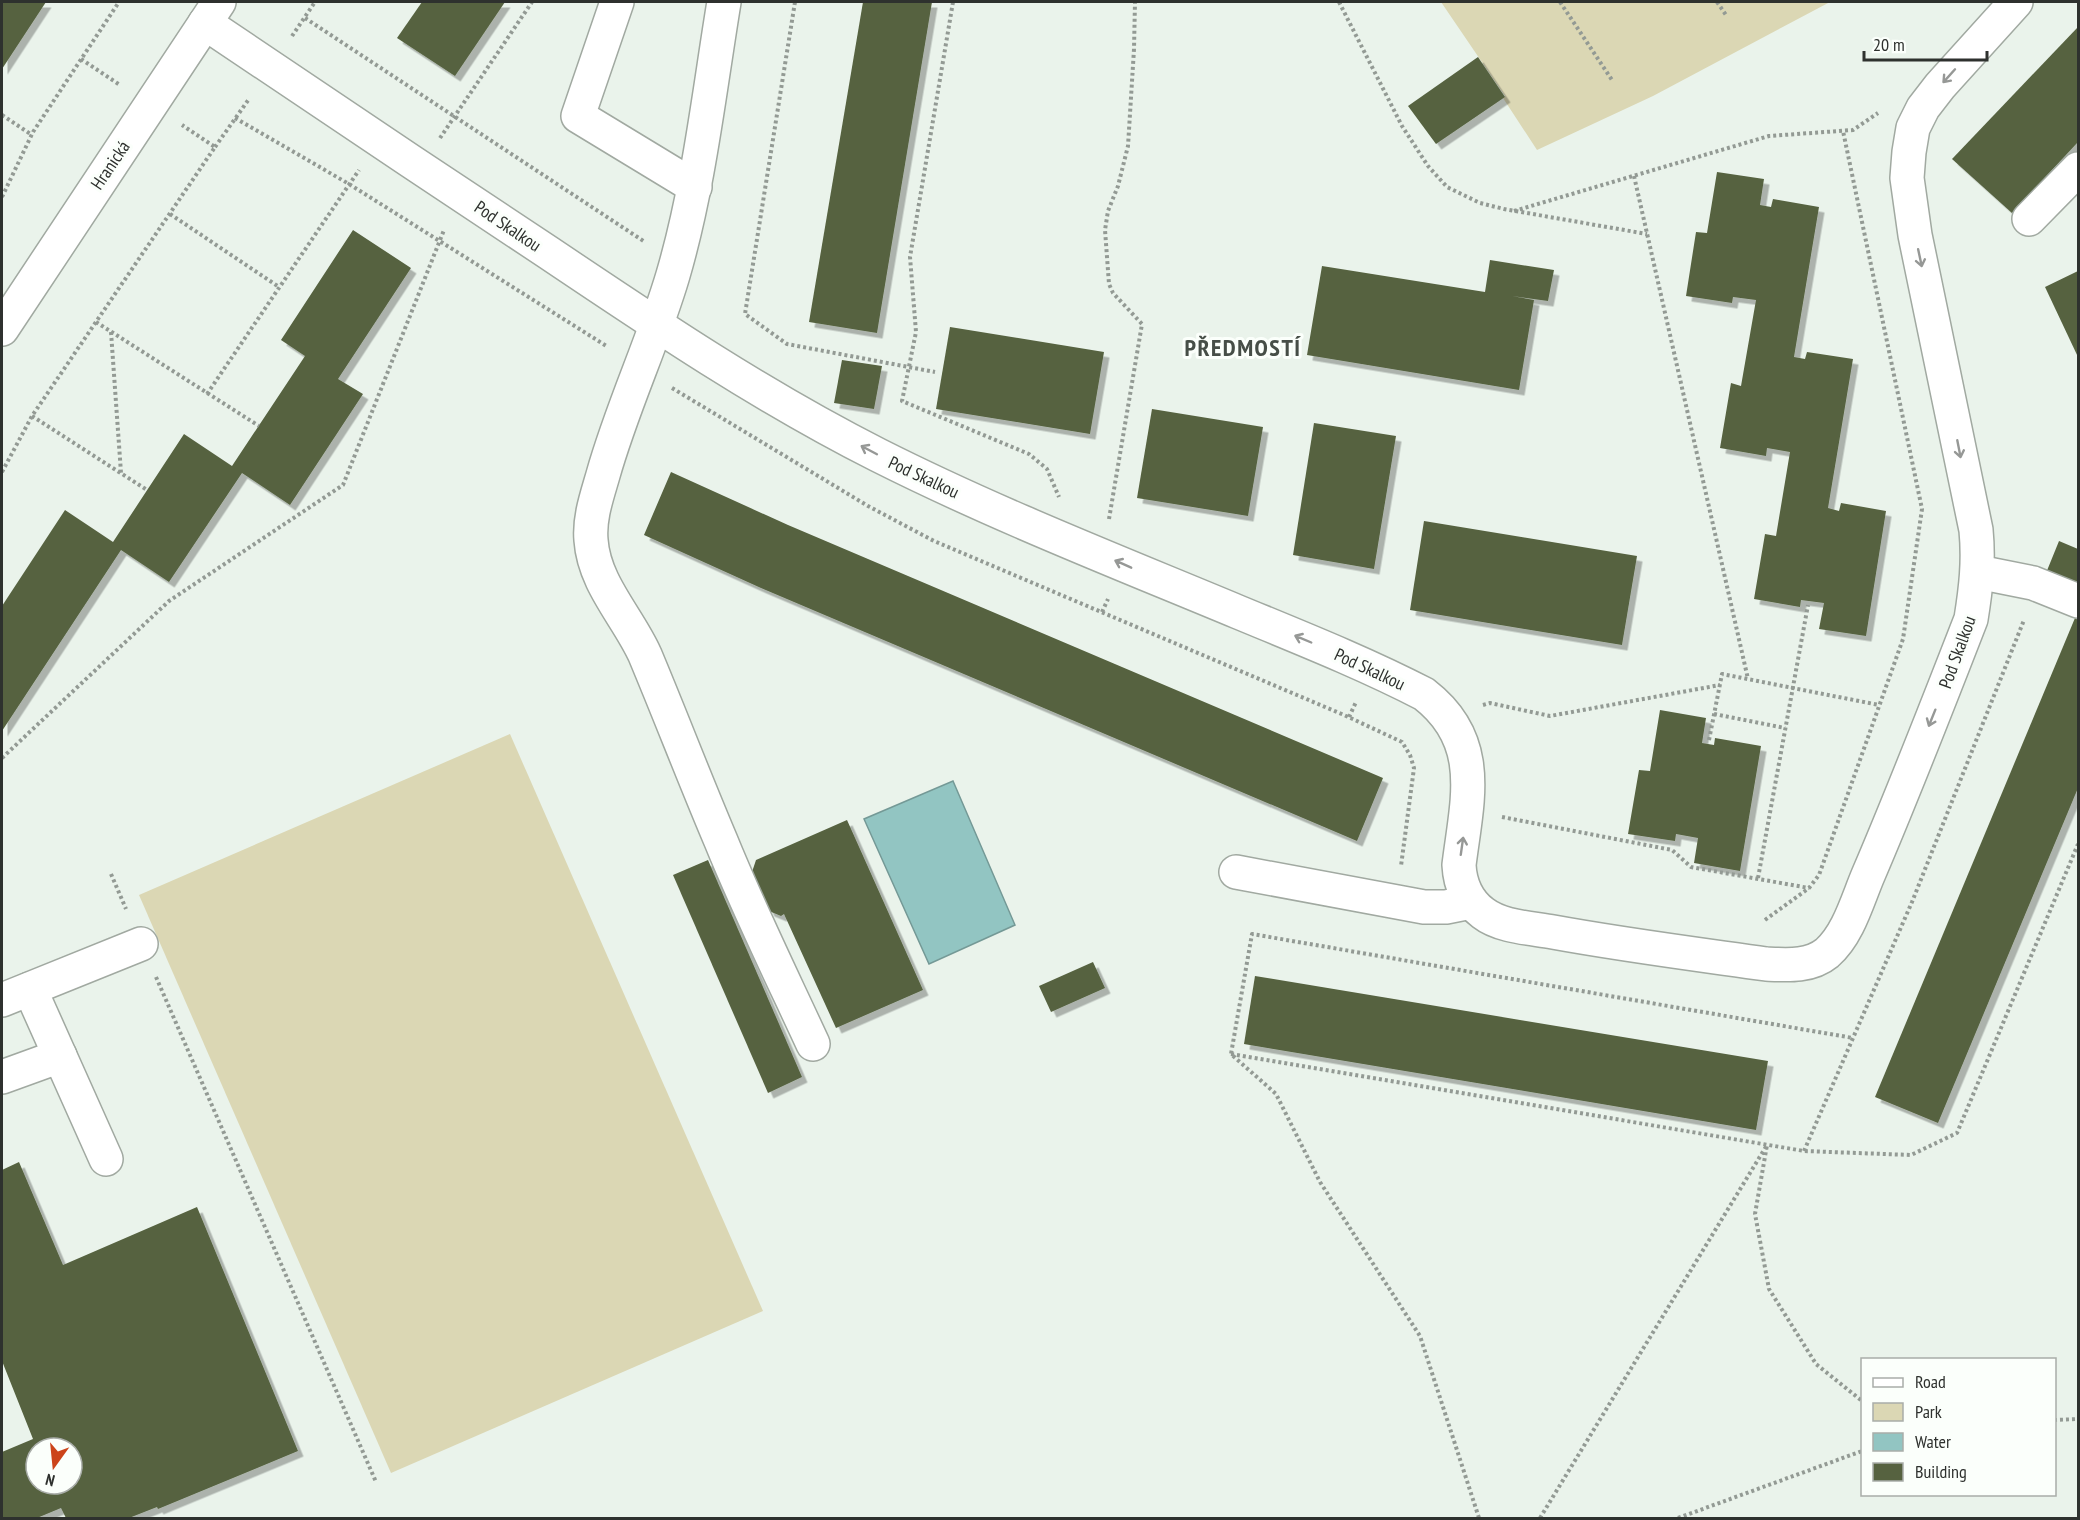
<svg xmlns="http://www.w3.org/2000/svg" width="2080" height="1520" font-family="'PT Sans Narrow',sans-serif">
	<defs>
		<filter id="shadow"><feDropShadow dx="5.5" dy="5.5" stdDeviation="0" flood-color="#0004"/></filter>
	</defs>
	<rect width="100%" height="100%" fill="#eaf3eb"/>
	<g fill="#dbd7b4">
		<polygon points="1441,2 1830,2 1653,96 1537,150 1503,98 1505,96"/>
		<polygon points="510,734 763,1311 391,1473 139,895"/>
	</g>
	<polygon fill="#92c5c2" stroke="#749996" stroke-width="1.5" points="953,781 1015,925 929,964 864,819"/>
	<g fill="#566240" fill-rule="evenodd" filter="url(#shadow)">
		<polygon points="2,2 46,2 2,69"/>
		<polygon points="422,2 505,2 455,76 397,38"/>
		<polygon points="863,2 932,2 877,333 809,322"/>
		<polygon points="2078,27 2078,142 2012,213 1952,159"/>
		<polygon points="1478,57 1505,97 1436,144 1408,106"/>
		<polygon points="1717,172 1764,179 1760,205 1771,207 1773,199 1819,207 1794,357 1805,359 1807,352 1853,359 1828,508 1839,511 1841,503 1886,511 1866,636 1819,629 1824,603 1801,600 1800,607 1754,599 1765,534 1776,536 1790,452 1767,448 1766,456 1720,448 1731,383 1741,386 1756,300 1733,297 1732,303 1686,296 1696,232 1707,233"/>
		<polygon points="353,230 411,268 338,379 363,394 290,505 242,473 169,582 121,550 2,731 2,606 65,510 113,542 184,434 232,466 305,356 281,340"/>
		<polygon points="1490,260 1554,270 1548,301 1512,296 1534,300 1519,390 1307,355 1322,266 1485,292"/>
		<polygon points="2078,271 2078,357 2045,287"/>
		<polygon points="950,327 1104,352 1090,434 936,409"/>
		<polygon points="842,360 882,366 874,409 834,403"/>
		<polygon points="1152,409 1263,427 1248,516 1137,498"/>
		<polygon points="1314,423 1396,436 1374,569 1293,555"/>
		<polygon points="671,472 788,525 1383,778 1357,841 761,588 644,535"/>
		<polygon points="1424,521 1637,556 1622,645 1410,610"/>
		<polygon points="2059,541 2078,549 2078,592 2044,578"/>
		<polygon points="2075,618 2078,620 2078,788 1938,1123 1875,1097"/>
		<polygon points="1660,710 1706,718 1702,743 1714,745 1715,738 1761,746 1740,871 1694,863 1698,838 1676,834 1675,841 1628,834 1639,770 1650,771"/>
		<polygon points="847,820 923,990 836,1028 784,914 781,916 769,911 752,872 756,860"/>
		<polygon points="708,860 802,1077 768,1093 673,875"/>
		<polygon points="1093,962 1105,988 1051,1012 1039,986"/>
		<polygon points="1255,976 1768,1061 1756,1130 1244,1044"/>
		<path d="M19,1162L63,1265L197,1207L298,1451L158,1509L157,1507L129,1518H66L61,1508L37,1518H2V1452L33,1439L2,1361V1170ZM36,1448H72V1484H36Z"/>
	</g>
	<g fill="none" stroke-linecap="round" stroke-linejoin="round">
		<g stroke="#a1a9a1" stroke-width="36">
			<g id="minor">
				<polyline points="617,2 578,116 695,187"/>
				<path d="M724,2C709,93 699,186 673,275C653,343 622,407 603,475C597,496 589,518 591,540C594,584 628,617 645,655C671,717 695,780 721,841C749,910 782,977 813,1044"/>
				<path d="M205,23C319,100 434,177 549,253C656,325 763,397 878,455C995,514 1118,562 1238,612C1301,638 1364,663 1424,694C1485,741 1467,800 1459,865C1460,884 1467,901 1483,913C1501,927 1531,928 1553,932C1624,945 1695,954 1766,964C1787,965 1810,967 1827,953C1849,934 1858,898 1869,873C1905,789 1938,704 1971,619C1976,588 1979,561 1976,530L1915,235L1907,178L1909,152L1913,128L1923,108L1940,86L2016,2"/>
				<polyline points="2029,219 2078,169"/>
				<polyline points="1978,572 2033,583 2078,601"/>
				<polyline points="1236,872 1424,907 1446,907 1471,902"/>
				<polyline points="30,989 106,1159"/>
				<polyline points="2,1000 141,944"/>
				<polyline points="2,1077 60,1056"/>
			</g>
		</g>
		<g stroke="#a1a9a1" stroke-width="36">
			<polyline id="major" points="2,329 219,2"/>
		</g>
		<g stroke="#939a94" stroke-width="4" stroke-dasharray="3 3" stroke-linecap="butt">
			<polyline points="795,2 745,314 787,344 935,372"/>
			<polyline points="953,2 910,257 916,332 902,401 1029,454 1047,469 1059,497"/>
			<polyline points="1339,2 1402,126 1428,166 1447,187 1480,203 1504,209 1647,234"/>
			<polyline points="1560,2 1612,80"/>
			<polyline points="1717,2 1726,15"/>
			<polyline points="305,18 645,242"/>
			<polyline points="292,36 315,2"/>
			<polyline points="81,59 120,85"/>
			<polyline points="2,115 32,135"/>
			<polyline points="235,118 349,184 608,347"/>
			<polyline points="440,138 532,2"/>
			<polyline points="215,147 249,99"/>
			<polyline points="1634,176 1748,679"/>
			<polyline points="2,197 33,132 119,2"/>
			<polyline points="1514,211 1769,136 1853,130 1878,113"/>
			<polyline points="170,214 279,287"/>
			<polyline points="96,322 259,426"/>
			<polyline points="111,332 121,473"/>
			<polyline points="672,388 868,506 934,541 1344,715 1402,742 1410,755 1414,768 1401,866"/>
			<polyline points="207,394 359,170"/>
			<polyline points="32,416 147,490"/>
			<polyline points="2,472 32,416 215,147 182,125"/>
			<polyline points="1109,519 1142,324 1113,293 1109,284 1105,230 1108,211 1118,186 1128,146 1134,49 1135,2"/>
			<polyline points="1102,612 1108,599"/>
			<polyline points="1483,705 1490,703 1550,716 1720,685"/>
			<polyline points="1714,714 1785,728"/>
			<polyline points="1349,717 1356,702"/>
			<polyline points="1709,740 1722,674 1879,705"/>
			<polyline points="2,758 169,601 343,485 444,230"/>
			<polyline points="1502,817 1672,850 1691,867 1809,888"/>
			<polyline points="111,874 126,909"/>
			<polyline points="1758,878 1808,605"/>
			<polyline points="1765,920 1809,888 1819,875 1903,639 1922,509 1843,131"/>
			<polyline points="156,977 376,1482"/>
			<polyline points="1231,1054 1804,1151 1911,1155 1957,1133 2078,844"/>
			<polyline points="1804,1151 1912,902 2024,620"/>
			<polyline points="2054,1420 2078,1419"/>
			<polyline points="1479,1518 1420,1336 1320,1182 1276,1094 1231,1054 1252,934 1853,1038"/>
			<polyline points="1540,1518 1767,1145 1755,1214 1769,1289 1816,1364 1862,1401"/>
			<polyline points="1678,1518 1862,1451"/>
		</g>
		<use href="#minor" stroke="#fff" stroke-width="33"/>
		<use href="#major" stroke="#fff" stroke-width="33"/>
	</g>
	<defs><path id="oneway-shaft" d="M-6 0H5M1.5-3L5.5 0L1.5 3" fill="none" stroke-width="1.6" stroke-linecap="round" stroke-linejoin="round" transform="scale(1.5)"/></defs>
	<g stroke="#969896">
		<use href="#oneway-shaft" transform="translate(1949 76) rotate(132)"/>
		<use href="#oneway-shaft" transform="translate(1920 258) rotate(78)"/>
		<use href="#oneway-shaft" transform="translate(1959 449) rotate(79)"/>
		<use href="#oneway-shaft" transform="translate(869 450) rotate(-152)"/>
		<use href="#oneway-shaft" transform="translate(1123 564) rotate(-156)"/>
		<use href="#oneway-shaft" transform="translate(1303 639) rotate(-157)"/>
		<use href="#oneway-shaft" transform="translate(1932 718) rotate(112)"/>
		<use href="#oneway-shaft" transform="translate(1462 846) rotate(-82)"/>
	</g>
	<g text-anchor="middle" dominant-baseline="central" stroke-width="6" stroke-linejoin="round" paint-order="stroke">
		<g font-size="18" fill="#2e312e" stroke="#fbfffb">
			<text transform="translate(110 165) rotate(-56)">Hranická</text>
			<text transform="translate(508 226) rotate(34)">Pod Skalkou</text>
			<text transform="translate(924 477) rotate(25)">Pod Skalkou</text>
			<text transform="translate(1957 652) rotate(-70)">Pod Skalkou</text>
			<text transform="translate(1370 669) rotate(25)">Pod Skalkou</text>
		</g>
		<g font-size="24" font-weight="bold" letter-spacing="1.5" fill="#464e47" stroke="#fbfffb">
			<text x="1243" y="347">PŘEDMOSTÍ</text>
		</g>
	</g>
	<rect width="2080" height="1520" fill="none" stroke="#2e312e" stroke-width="6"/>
	<rect x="1861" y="1358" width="195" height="138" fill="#fbfffb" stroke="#a9ada9" stroke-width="1.5"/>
	<rect x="1873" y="1378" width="30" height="9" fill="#ffffff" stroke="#a9ada9" stroke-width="1.5"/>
	<text x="1915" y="1388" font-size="18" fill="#2e312e">Road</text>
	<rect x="1873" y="1403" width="30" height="18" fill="#dbd7b4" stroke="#a9ada9" stroke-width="1.5"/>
	<text x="1915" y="1418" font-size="18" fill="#2e312e">Park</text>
	<rect x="1873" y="1433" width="30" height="18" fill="#92c5c2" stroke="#a9ada9" stroke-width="1.5"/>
	<text x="1915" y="1448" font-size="18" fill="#2e312e">Water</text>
	<rect x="1873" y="1463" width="30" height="18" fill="#566240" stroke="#a9ada9" stroke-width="1.5"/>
	<text x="1915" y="1478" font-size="18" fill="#2e312e">Building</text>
	<g transform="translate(54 1466) rotate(195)"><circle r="28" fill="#fbfffb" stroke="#a9ada9" stroke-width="1.5"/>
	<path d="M0-4.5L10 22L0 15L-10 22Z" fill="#cc441a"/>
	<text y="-9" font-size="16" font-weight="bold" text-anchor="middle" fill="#2e312e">N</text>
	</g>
	<path d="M1864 51v9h123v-9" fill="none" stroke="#2e312e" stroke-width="3"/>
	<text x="1873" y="51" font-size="18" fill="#2e312e" stroke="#fbfffb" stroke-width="4.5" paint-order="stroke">20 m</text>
</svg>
